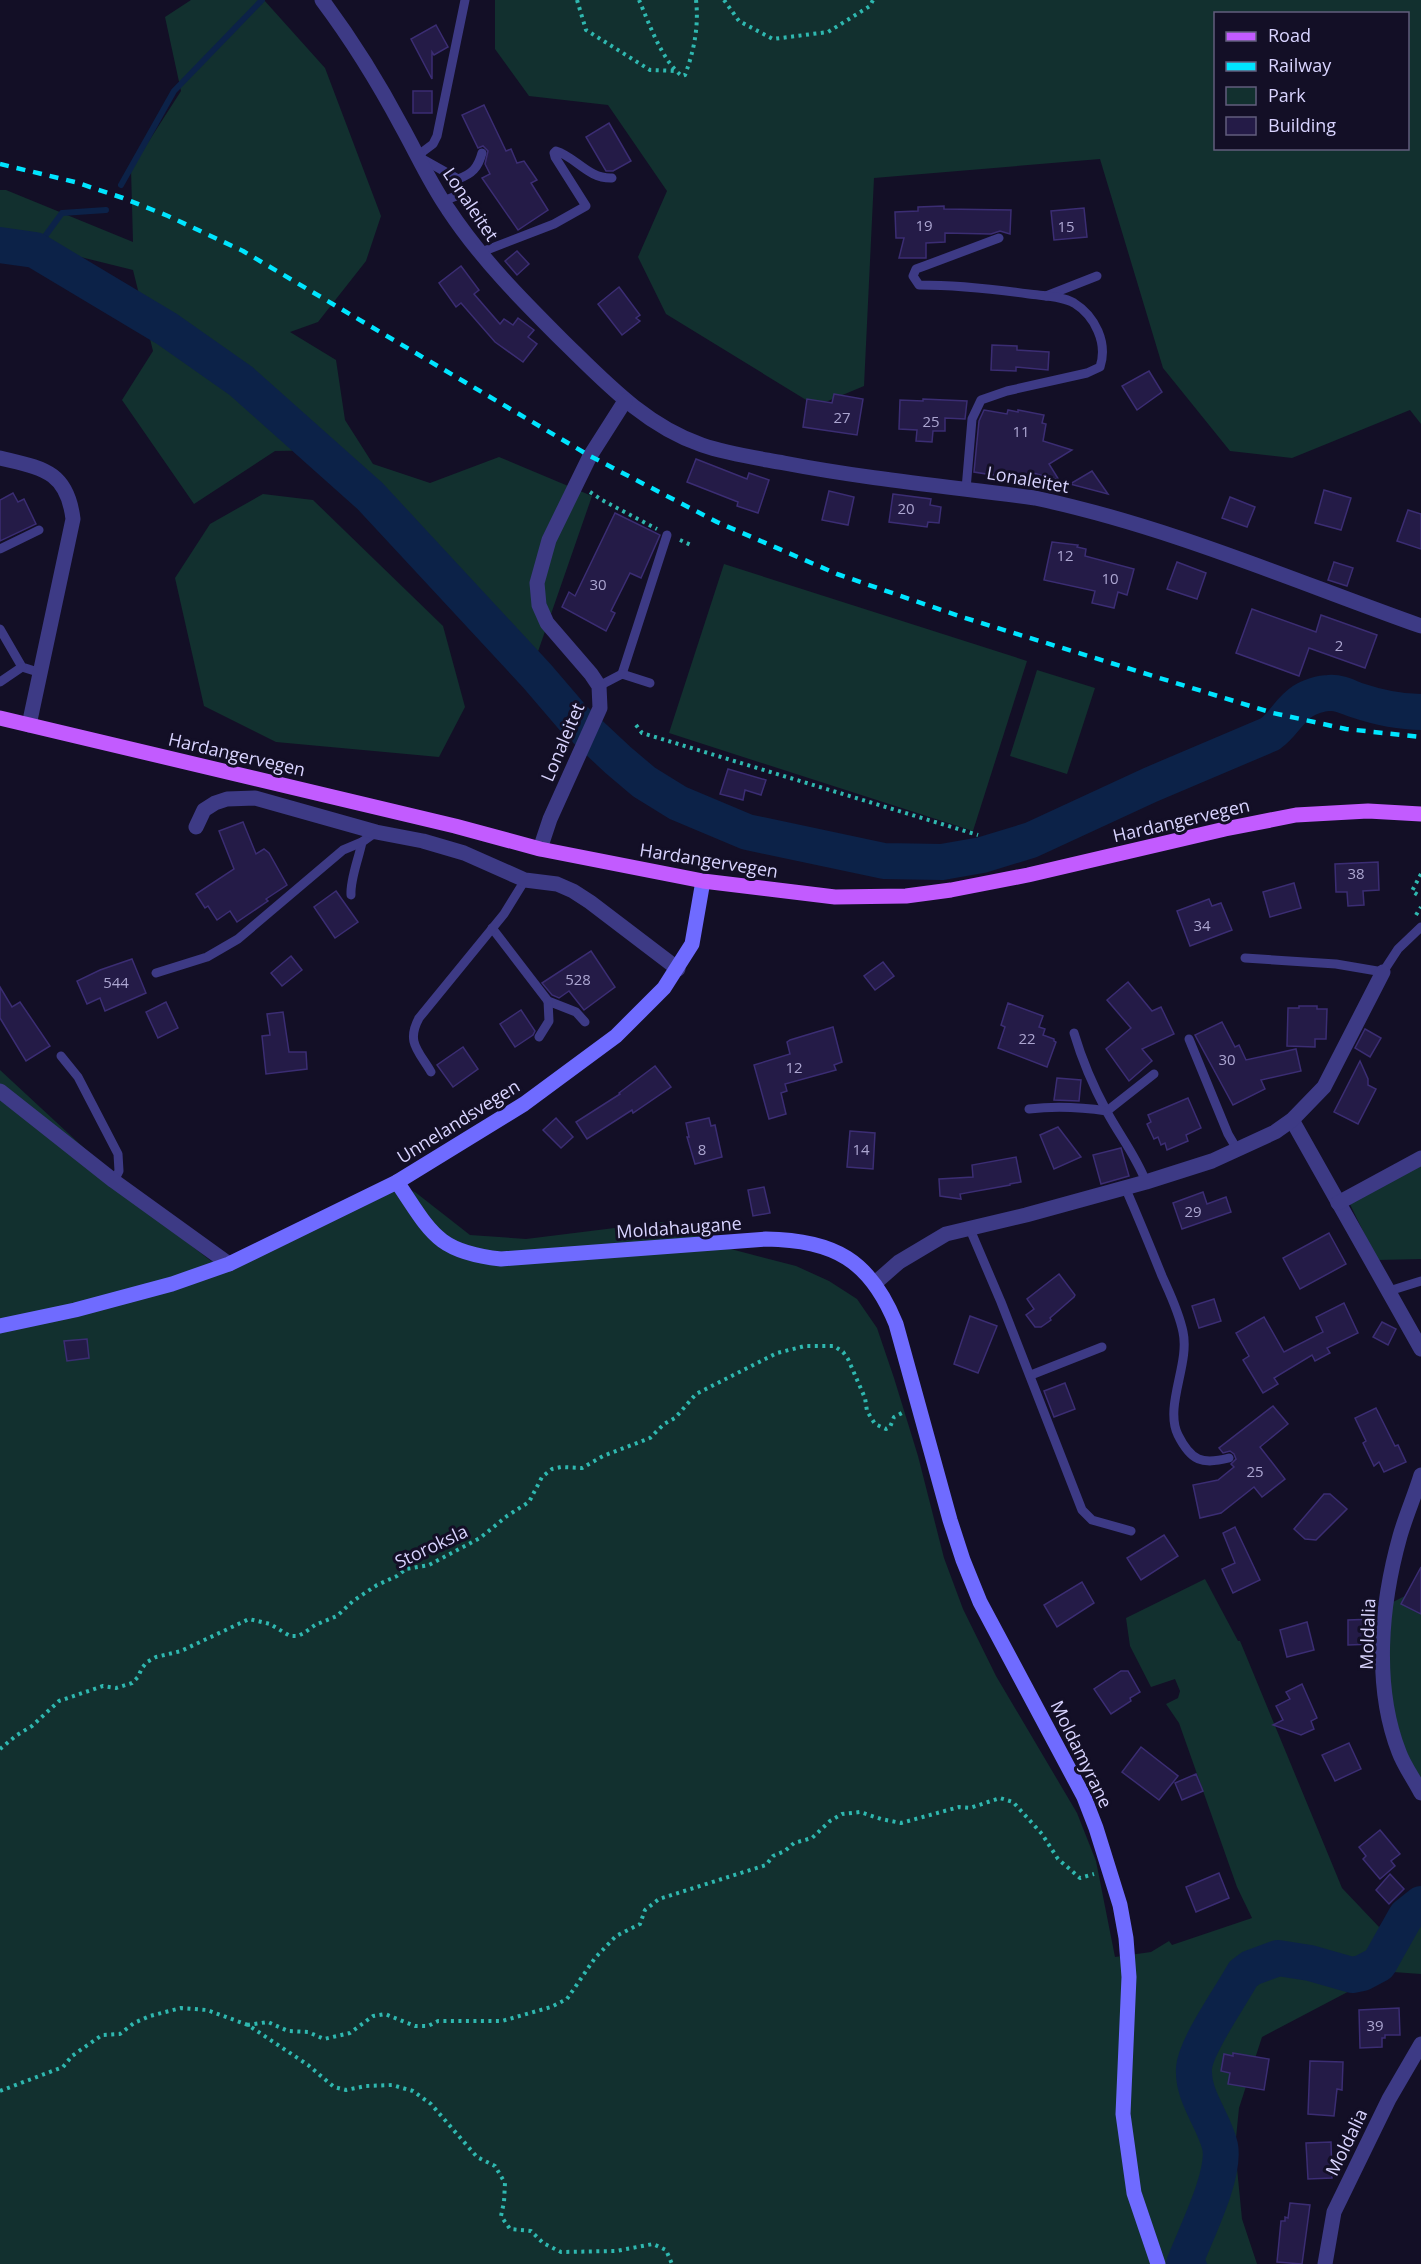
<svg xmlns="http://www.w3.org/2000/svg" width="1421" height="2264" font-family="'Open Sans',sans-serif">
	<rect width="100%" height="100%" fill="#130f26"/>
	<g fill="#12302f" fill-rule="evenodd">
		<polygon points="191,0 264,0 325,68 381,216 366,261 318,322 290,332 336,360 345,420 373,464 430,483 499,457 592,496 533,666 490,640 453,577 333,450 275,451 194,504 122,400 153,351 133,270 0,237 0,190 6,190 133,242 131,169 181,91 165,17"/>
		<path d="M495,0H1421V424L1410,410L1292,458L1230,451L1163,368L1100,159L874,178L864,386L816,406L666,314L638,257L667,191L608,105L529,96L495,49ZM1216,14H1408V148H1216Z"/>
		<polygon points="263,494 313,500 443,626 465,707 439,757 276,742 204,706 175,578 210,524"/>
		<polygon points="724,564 1027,661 973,831 669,733"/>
		<polygon points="1037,670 1095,688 1067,774 1010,756"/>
		<polygon points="0,1070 179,1236 211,1261 272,1251 386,1182 415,1192 470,1235 526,1239 663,1222 723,1247 796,1266 829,1281 857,1299 877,1328 894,1378 918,1456 944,1558 963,1609 996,1676 1077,1813 1096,1861 1115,1957 1151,1952 1169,1941 1172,1945 1252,1918 1237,1887 1179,1723 1166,1704 1178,1698 1180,1691 1175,1679 1151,1687 1130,1646 1126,1618 1205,1579 1238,1641 1240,1641 1342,1888 1379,1927 1421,1888 1421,1974 1393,1972 1359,1986 1262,2037 1239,2108 1235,2148 1242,2219 1257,2264 0,2264"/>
		<polygon points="1421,1153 1421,1259 1377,1260 1347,1198"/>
		<polygon points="1421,1588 1421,1796 1381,1694 1389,1604"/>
	</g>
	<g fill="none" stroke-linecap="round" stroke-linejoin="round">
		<g stroke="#0c2248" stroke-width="6">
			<polyline points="121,185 174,91 262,0"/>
			<polyline points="35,250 62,213 106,210"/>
			<polyline points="1193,2241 1204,2264"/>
		</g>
		<g stroke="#0c2248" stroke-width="36">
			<path d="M0,245L35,250L167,329L241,381L370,496L537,676L573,718L618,760L644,782L678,803L747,832L884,861L942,862L982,855L1031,840L1150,785L1270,734C1283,725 1289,710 1303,701C1309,697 1321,693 1329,693C1339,692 1348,697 1356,700C1377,707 1399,712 1421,712"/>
			<path d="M1184,2264C1195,2235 1226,2175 1220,2146C1214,2120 1192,2096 1194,2068C1196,2045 1231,1996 1243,1974L1251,1968L1278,1958L1310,1963L1352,1975L1362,1973L1379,1964L1406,1916L1421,1904"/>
		</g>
	</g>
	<g fill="#241b47" stroke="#3b2d73" stroke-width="1.5">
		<polygon points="436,25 448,47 434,55 432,52 432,79 411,39"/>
		<rect x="413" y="91" width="19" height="22"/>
		<polygon points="484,105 506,151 511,149 517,163 524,161 537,180 531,183 548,210 518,230 482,178 490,174 485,164 488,151 483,146 478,148 462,115"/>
		<polygon points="609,123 631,161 613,171 606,171 586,137"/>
		<polygon points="944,206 944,209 1011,210 1010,234 1000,231 991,234 945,233 945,242 926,243 926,258 899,258 904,238 896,238 895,212 918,211 918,207"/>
		<polygon points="1084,208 1087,237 1054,240 1051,211"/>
		<polygon points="517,251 529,264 517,275 505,261"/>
		<polygon points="461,266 479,290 474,294 500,324 504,319 513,325 518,318 534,330 528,337 537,344 523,362 495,342 461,303 456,307 439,283"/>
		<polygon points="619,287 640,315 636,318 640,321 622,335 598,304"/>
		<polygon points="992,345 1017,346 1017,350 1049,352 1048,370 1016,367 1016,371 991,370"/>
		<polygon points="1149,371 1162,392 1137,410 1122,386"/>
		<polygon points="834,394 863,399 857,435 803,427 807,399 832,403"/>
		<polygon points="923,399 967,401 965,419 945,418 945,431 933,431 932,442 916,441 917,430 899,429 900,400 923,401"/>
		<polygon points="984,410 1007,414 1008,410 1018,412 1018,410 1044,415 1042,423 1046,424 1043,441 1072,450 1049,464 1059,480 1033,473 1031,481 974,472 979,421"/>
		<polygon points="696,459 747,479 749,473 769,480 758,513 737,506 738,502 687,482"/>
		<polygon points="1092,471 1108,494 1070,484"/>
		<polygon points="1324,490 1351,498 1341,530 1315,523"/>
		<polygon points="829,491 854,497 848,525 822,520"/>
		<polygon points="13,493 18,502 24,499 36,524 0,541 0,500"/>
		<polygon points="893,494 931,499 930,505 941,507 939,523 928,522 927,527 889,522"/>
		<polygon points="1230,497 1255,507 1247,527 1222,518"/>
		<polygon points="1408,510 1421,514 1421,549 1397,541"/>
		<polygon points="615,513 660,535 641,578 630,573 611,611 615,613 606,631 562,607 569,592 575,596"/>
		<polygon points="1052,542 1078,545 1077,547 1086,549 1085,556 1134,569 1127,595 1118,592 1114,608 1092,603 1095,591 1044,580"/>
		<polygon points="1177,562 1206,573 1197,599 1167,589"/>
		<polygon points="1334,562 1353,568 1347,586 1328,580"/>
		<polygon points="1252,609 1316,632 1321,615 1377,635 1365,668 1309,648 1299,676 1236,653"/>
		<polygon points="728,769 766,780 761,795 745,790 743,800 720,794"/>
		<polygon points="243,822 256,854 264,849 269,853 287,885 266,899 268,901 237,922 230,911 217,920 208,906 205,908 196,894 234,869 219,831"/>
		<polygon points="1378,862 1379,890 1363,891 1364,905 1348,906 1347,892 1336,892 1335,864"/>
		<polygon points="1294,883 1301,908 1270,917 1263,892"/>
		<polygon points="336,891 358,922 335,938 314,907"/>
		<polygon points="1209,899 1212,906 1221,903 1232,930 1190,946 1177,911"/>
		<polygon points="591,951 615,987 584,1010 569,991 559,998 552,995 542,983"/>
		<polygon points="291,956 302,970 282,986 271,973"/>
		<polygon points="132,959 146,993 105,1011 100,998 87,1004 77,981 100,970"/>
		<polygon points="883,962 894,976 875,990 864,976"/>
		<polygon points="1128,982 1152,1011 1161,1007 1174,1034 1142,1049 1152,1061 1129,1081 1106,1049 1131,1028 1107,1000"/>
		<polygon points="0,987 12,1007 20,1002 50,1046 26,1061 0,1018"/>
		<polygon points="166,1002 178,1028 158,1038 146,1012"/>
		<polygon points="1008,1003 1043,1016 1039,1027 1045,1029 1043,1035 1054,1039 1054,1041 1056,1042 1047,1067 998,1048 1005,1027 1001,1025"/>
		<polygon points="1299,1006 1317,1006 1317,1009 1327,1009 1326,1039 1315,1039 1315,1047 1287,1046 1288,1008 1299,1008"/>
		<polygon points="521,1010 535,1031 533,1035 515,1047 500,1024"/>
		<polygon points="283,1012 289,1052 306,1052 307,1069 266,1074 262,1036 270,1035 267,1014"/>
		<polygon points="1222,1022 1235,1047 1239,1045 1246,1060 1296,1049 1301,1071 1261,1080 1265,1089 1233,1105 1195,1035"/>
		<polygon points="833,1027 842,1062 834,1065 836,1070 785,1084 787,1091 781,1093 786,1114 769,1119 754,1065 790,1054 787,1042 790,1040"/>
		<polygon points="1365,1029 1381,1038 1370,1057 1355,1048"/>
		<polygon points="463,1047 478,1069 453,1087 437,1065"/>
		<polygon points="1360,1061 1368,1079 1368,1085 1376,1089 1358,1124 1334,1112"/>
		<polygon points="655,1066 671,1087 633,1113 632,1110 587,1139 576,1122 620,1094 619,1093"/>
		<polygon points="1057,1078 1081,1080 1079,1101 1054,1100"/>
		<polygon points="1188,1098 1201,1128 1186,1135 1188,1141 1167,1150 1165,1143 1161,1145 1158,1137 1154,1139 1147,1124 1151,1122 1148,1115"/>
		<polygon points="556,1118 573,1137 561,1148 543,1130"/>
		<polygon points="709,1118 711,1126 715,1125 722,1157 695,1164 687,1137 689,1137 686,1123"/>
		<polygon points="1058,1127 1081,1157 1054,1169 1040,1135"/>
		<polygon points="850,1131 875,1133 873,1169 847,1167"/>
		<polygon points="1121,1148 1129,1176 1101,1184 1093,1155"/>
		<polygon points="1016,1157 1021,1182 1010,1184 1010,1185 960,1194 961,1199 940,1196 939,1179 973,1177 972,1165"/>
		<polygon points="764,1187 770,1213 753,1216 748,1190"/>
		<polygon points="1203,1192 1207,1204 1226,1197 1231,1212 1182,1229 1173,1203"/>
		<polygon points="1329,1233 1346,1264 1300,1289 1283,1258"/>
		<polygon points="1059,1274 1075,1295 1074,1297 1050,1318 1051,1320 1041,1327 1035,1327 1026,1315 1034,1309 1027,1299"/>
		<polygon points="1214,1299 1221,1321 1199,1328 1192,1306"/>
		<polygon points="1344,1303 1358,1333 1327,1348 1330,1353 1315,1361 1312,1355 1274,1378 1278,1384 1263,1393 1243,1360 1249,1356 1236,1333 1264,1317 1284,1352 1323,1332 1316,1317"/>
		<polygon points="970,1316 997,1326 978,1373 954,1364"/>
		<polygon points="1382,1322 1396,1329 1388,1345 1373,1337"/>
		<polygon points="87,1339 89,1358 67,1361 64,1341"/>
		<polygon points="1065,1383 1075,1409 1054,1417 1044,1391"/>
		<polygon points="1273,1406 1288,1424 1260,1447 1285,1479 1262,1497 1254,1487 1221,1513 1200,1518 1193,1485 1218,1480 1234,1467 1231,1464 1236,1459 1234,1454 1230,1451 1223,1453 1219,1448"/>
		<polygon points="1376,1408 1395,1446 1398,1445 1406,1462 1384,1472 1379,1462 1374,1466 1363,1443 1366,1441 1355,1418"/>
		<polygon points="1324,1494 1330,1494 1347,1509 1316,1540 1305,1539 1294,1529"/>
		<polygon points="1235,1527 1260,1580 1233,1593 1222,1569 1235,1563 1223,1533"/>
		<polygon points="1164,1535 1178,1556 1141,1580 1127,1558"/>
		<polygon points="1421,1567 1421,1614 1401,1604"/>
		<polygon points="1082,1582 1094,1603 1057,1627 1044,1605"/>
		<polygon points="1373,1619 1373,1644 1348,1645 1348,1620"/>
		<polygon points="1307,1622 1314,1650 1287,1657 1280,1630"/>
		<polygon points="1121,1671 1128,1671 1140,1692 1130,1698 1131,1701 1111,1714 1094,1689"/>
		<polygon points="1302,1684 1317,1718 1311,1721 1314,1729 1301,1735 1273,1725 1283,1720 1276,1706 1290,1699 1286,1692"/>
		<polygon points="1349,1743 1361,1769 1335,1781 1322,1755"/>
		<polygon points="1141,1747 1178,1776 1159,1800 1122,1772"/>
		<polygon points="1196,1774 1203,1791 1182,1800 1175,1783"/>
		<polygon points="1380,1830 1400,1854 1391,1861 1395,1866 1380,1879 1363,1859 1366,1856 1359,1847"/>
		<polygon points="1219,1873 1229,1898 1196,1912 1186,1887"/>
		<polygon points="1390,1874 1404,1889 1389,1904 1376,1890"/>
		<polygon points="1399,2008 1400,2035 1385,2035 1385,2038 1382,2038 1382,2047 1360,2048 1359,2010"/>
		<polygon points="1233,2053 1269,2059 1264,2090 1228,2084 1230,2073 1221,2071 1224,2054 1233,2056"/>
		<polygon points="1310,2061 1343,2062 1342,2090 1337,2089 1334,2116 1308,2114"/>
		<polygon points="1331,2142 1332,2178 1308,2179 1306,2143"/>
		<polygon points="1290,2203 1310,2205 1302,2264 1277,2262 1281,2221 1285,2221 1285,2217 1288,2218"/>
	</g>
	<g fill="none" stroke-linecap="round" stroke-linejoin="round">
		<g stroke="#2fb8b0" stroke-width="4" stroke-dasharray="3 4.5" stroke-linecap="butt">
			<polyline points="577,0 586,30 650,70 676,71"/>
			<path d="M639,0C649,23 662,61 682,76L685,75C694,51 699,26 696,0"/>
			<polyline points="724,0 739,21 773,39 828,32 870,6 873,0"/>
			<polyline points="590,492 602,500 657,529"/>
			<polyline points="680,540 693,546"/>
			<polyline points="636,725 642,733 978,835"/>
			<polyline points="1421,874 1412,891 1421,897"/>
			<polyline points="1416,915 1421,907"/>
			<polyline points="0,1749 17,1735 32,1726 59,1701 103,1686 116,1688 132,1683 138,1677 142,1668 147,1662 156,1657 181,1651 249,1619 270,1624 290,1636 298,1636 304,1633 315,1625 337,1616 353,1601 377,1585 397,1576 406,1569 429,1565 480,1538 507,1516 529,1502 542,1477 552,1469 561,1467 582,1468 603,1456 650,1438 664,1424 675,1418 696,1394 777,1353 805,1346 834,1346 843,1352 848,1359 865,1398 867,1411 875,1424 886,1429 890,1427 894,1417 904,1412"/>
			<polyline points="247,2025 268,2022 288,2031 308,2032 324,2039 350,2033 373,2016 385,2014 415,2026 428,2026 438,2021 502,2021 551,2007 567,1999 595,1958 616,1936 640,1924 645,1910 659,1899 766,1865 773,1856 785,1851 794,1843 812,1838 830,1821 842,1814 860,1812 881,1819 901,1823 959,1807 970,1808 1000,1798 1013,1802 1042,1834 1058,1859 1080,1878 1094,1874"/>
			<polyline points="0,2091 63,2067 72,2056 102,2035 120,2034 134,2023 150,2016 181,2008 207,2010 248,2025 308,2065 334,2087 346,2090 366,2086 392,2085 413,2091 431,2104 477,2157 495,2166 505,2183 504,2202 501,2216 510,2229 531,2231 543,2243 561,2252 616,2251 653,2244 666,2250 672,2264"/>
		</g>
		<g stroke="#3d3a85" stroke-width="9">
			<path d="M465,0L437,136L433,144L417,156L458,179C472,174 478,168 482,153"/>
			<polyline points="443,201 459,195"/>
			<path d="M479,253L554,224L586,206L555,157L554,153L556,151C576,157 588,179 612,178"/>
			<polyline points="1046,296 1097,276"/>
			<path d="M966,489L972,419L981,400L1007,391L1087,373L1100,367C1108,343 1095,316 1074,303C1062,296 1044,296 1029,294C993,289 956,285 919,285L913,276L916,269L927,265L999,238"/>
			<polyline points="0,549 39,530"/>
			<polyline points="0,629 22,667 41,673"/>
			<polyline points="622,674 667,535"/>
			<polyline points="0,682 22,667"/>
			<polyline points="599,686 622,674 650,683"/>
			<path d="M351,895C350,879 359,858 362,842"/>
			<polyline points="492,928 548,1001 576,1012 585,1022"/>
			<polyline points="1245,958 1336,964 1383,972 1398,949 1421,927"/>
			<polyline points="156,973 207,957 238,939 343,850 362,842 376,832"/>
			<path d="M1074,1033C1082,1060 1093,1086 1107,1112C1120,1136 1136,1156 1146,1182"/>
			<polyline points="539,1037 549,1021 548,1001"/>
			<polyline points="1189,1039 1228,1134 1238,1151"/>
			<polyline points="61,1056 78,1077 118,1154 119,1171 114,1181"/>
			<path d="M431,1072C418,1050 406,1042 419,1018L504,914L525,880"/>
			<path d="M1029,1109C1055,1106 1080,1107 1107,1111L1154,1074"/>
			<path d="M1125,1187C1138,1217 1150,1246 1162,1276C1170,1294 1179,1312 1183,1332C1190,1364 1164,1406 1178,1435C1191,1461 1202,1465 1229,1458"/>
			<polyline points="969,1227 1001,1302 1082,1510 1092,1520 1131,1531"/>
			<polyline points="1389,1291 1421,1281"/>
			<polyline points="1031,1375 1102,1347"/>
		</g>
		<g stroke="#3d3a85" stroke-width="15">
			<path d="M322,0C352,40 378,82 402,127C417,154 430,183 448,209C481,259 522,300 564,342C606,383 646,426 702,445C728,454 757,458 784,463C867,479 952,487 1035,498C1168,526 1294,581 1421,626"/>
			<path d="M0,458C41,468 67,470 73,519L29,725"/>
			<polyline points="196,827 204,810 215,803 227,799 255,798 376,832 423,841 464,853 525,880 557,884 573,891 590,902 678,969"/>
			<polyline points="540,849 550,819 600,708 599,686 591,674 547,623 539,605 537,583 549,540 590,456 625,401"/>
			<polyline points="0,1091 114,1181 229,1264"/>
			<polyline points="1292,1120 1421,1349"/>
			<polyline points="1338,1203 1421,1158"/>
			<polyline points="875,1283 899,1262 946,1234 1026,1215 1146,1182 1212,1161 1275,1132 1292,1120 1324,1087 1383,972"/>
			<path d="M1421,1475C1415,1495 1406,1515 1400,1536C1381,1604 1373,1685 1399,1752C1404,1766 1414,1779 1421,1793"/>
			<polyline points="1325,2264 1334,2212 1389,2099 1421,2044"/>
		</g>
		<g stroke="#6f6bff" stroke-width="15">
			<path d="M397,1182C431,1232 436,1252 501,1259L766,1239C834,1240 870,1260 896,1324L950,1520L963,1560L980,1602L1084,1797L1096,1828L1120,1905L1126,1938L1129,1977L1123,2114L1134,2193L1158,2264"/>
			<polyline points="0,1326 75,1310 172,1284 229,1264 397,1182 524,1104 616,1036 664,988 692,944 703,881"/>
		</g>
		<polyline stroke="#c25bff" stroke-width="15" points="0,718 455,826 540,849 703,881 835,897 906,896 951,890 1028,875 1225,829 1296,815 1368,811 1421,814"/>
		<polyline stroke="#00e5ff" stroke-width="4.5" stroke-dasharray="9 8" stroke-linecap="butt" points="0,164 75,182 123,198 168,216 243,251 590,456 717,522 837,574 962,617 1273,713 1346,729 1421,737"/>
	</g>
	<g text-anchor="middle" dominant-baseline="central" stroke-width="6" stroke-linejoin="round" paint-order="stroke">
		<g font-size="15" fill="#aca6d1">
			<text x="924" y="225">19</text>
			<text x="1066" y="226">15</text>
			<text x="842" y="417">27</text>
			<text x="931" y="421">25</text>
			<text x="1021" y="431">11</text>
			<text x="906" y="508">20</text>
			<text x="1065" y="555">12</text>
			<text x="1110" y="578">10</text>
			<text x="598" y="584">30</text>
			<text x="1339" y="645">2</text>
			<text x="1356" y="873">38</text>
			<text x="1202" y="925">34</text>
			<text x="578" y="979">528</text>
			<text x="116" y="982">544</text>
			<text x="1027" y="1038">22</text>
			<text x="1227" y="1059">30</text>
			<text x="794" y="1067">12</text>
			<text x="702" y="1149">8</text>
			<text x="861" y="1149">14</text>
			<text x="1193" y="1211">29</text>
			<text x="1255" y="1471">25</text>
			<text x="1375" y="2025">39</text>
		</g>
		<g font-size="18" fill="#d9d4ff" stroke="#130f26">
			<text transform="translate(471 204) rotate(56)">Lonaleitet</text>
			<text transform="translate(1028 479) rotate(10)">Lonaleitet</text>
			<text transform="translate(562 742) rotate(-67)">Lonaleitet</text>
			<text transform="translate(237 754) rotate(13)">Hardangervegen</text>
			<text transform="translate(1181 820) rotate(-13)">Hardangervegen</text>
			<text transform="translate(709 860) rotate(9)">Hardangervegen</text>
			<text transform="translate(458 1121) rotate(-32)">Unnelandsvegen</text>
			<text transform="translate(679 1227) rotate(-4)">Moldahaugane</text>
			<text transform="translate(431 1546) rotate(-25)">Storoksla</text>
			<text transform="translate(1367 1634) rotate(-88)">Moldalia</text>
			<text transform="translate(1082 1754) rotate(64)">Moldamyrane</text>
			<text transform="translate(1346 2142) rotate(-64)">Moldalia</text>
		</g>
	</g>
	<rect x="1214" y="12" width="195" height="138" fill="#130f26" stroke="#625e7d" stroke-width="1.5"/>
	<rect x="1226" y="32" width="30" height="9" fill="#c25bff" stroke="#625e7d" stroke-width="1.5"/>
	<text x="1268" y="42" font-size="18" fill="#d9d4ff">Road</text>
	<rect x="1226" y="62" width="30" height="9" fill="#00e5ff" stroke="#625e7d" stroke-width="1.5"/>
	<text x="1268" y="72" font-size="18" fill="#d9d4ff">Railway</text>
	<rect x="1226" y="87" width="30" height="18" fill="#12302f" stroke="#625e7d" stroke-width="1.5"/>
	<text x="1268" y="102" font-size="18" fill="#d9d4ff">Park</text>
	<rect x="1226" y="117" width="30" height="18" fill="#241b47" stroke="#625e7d" stroke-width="1.5"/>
	<text x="1268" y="132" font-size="18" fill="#d9d4ff">Building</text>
</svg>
